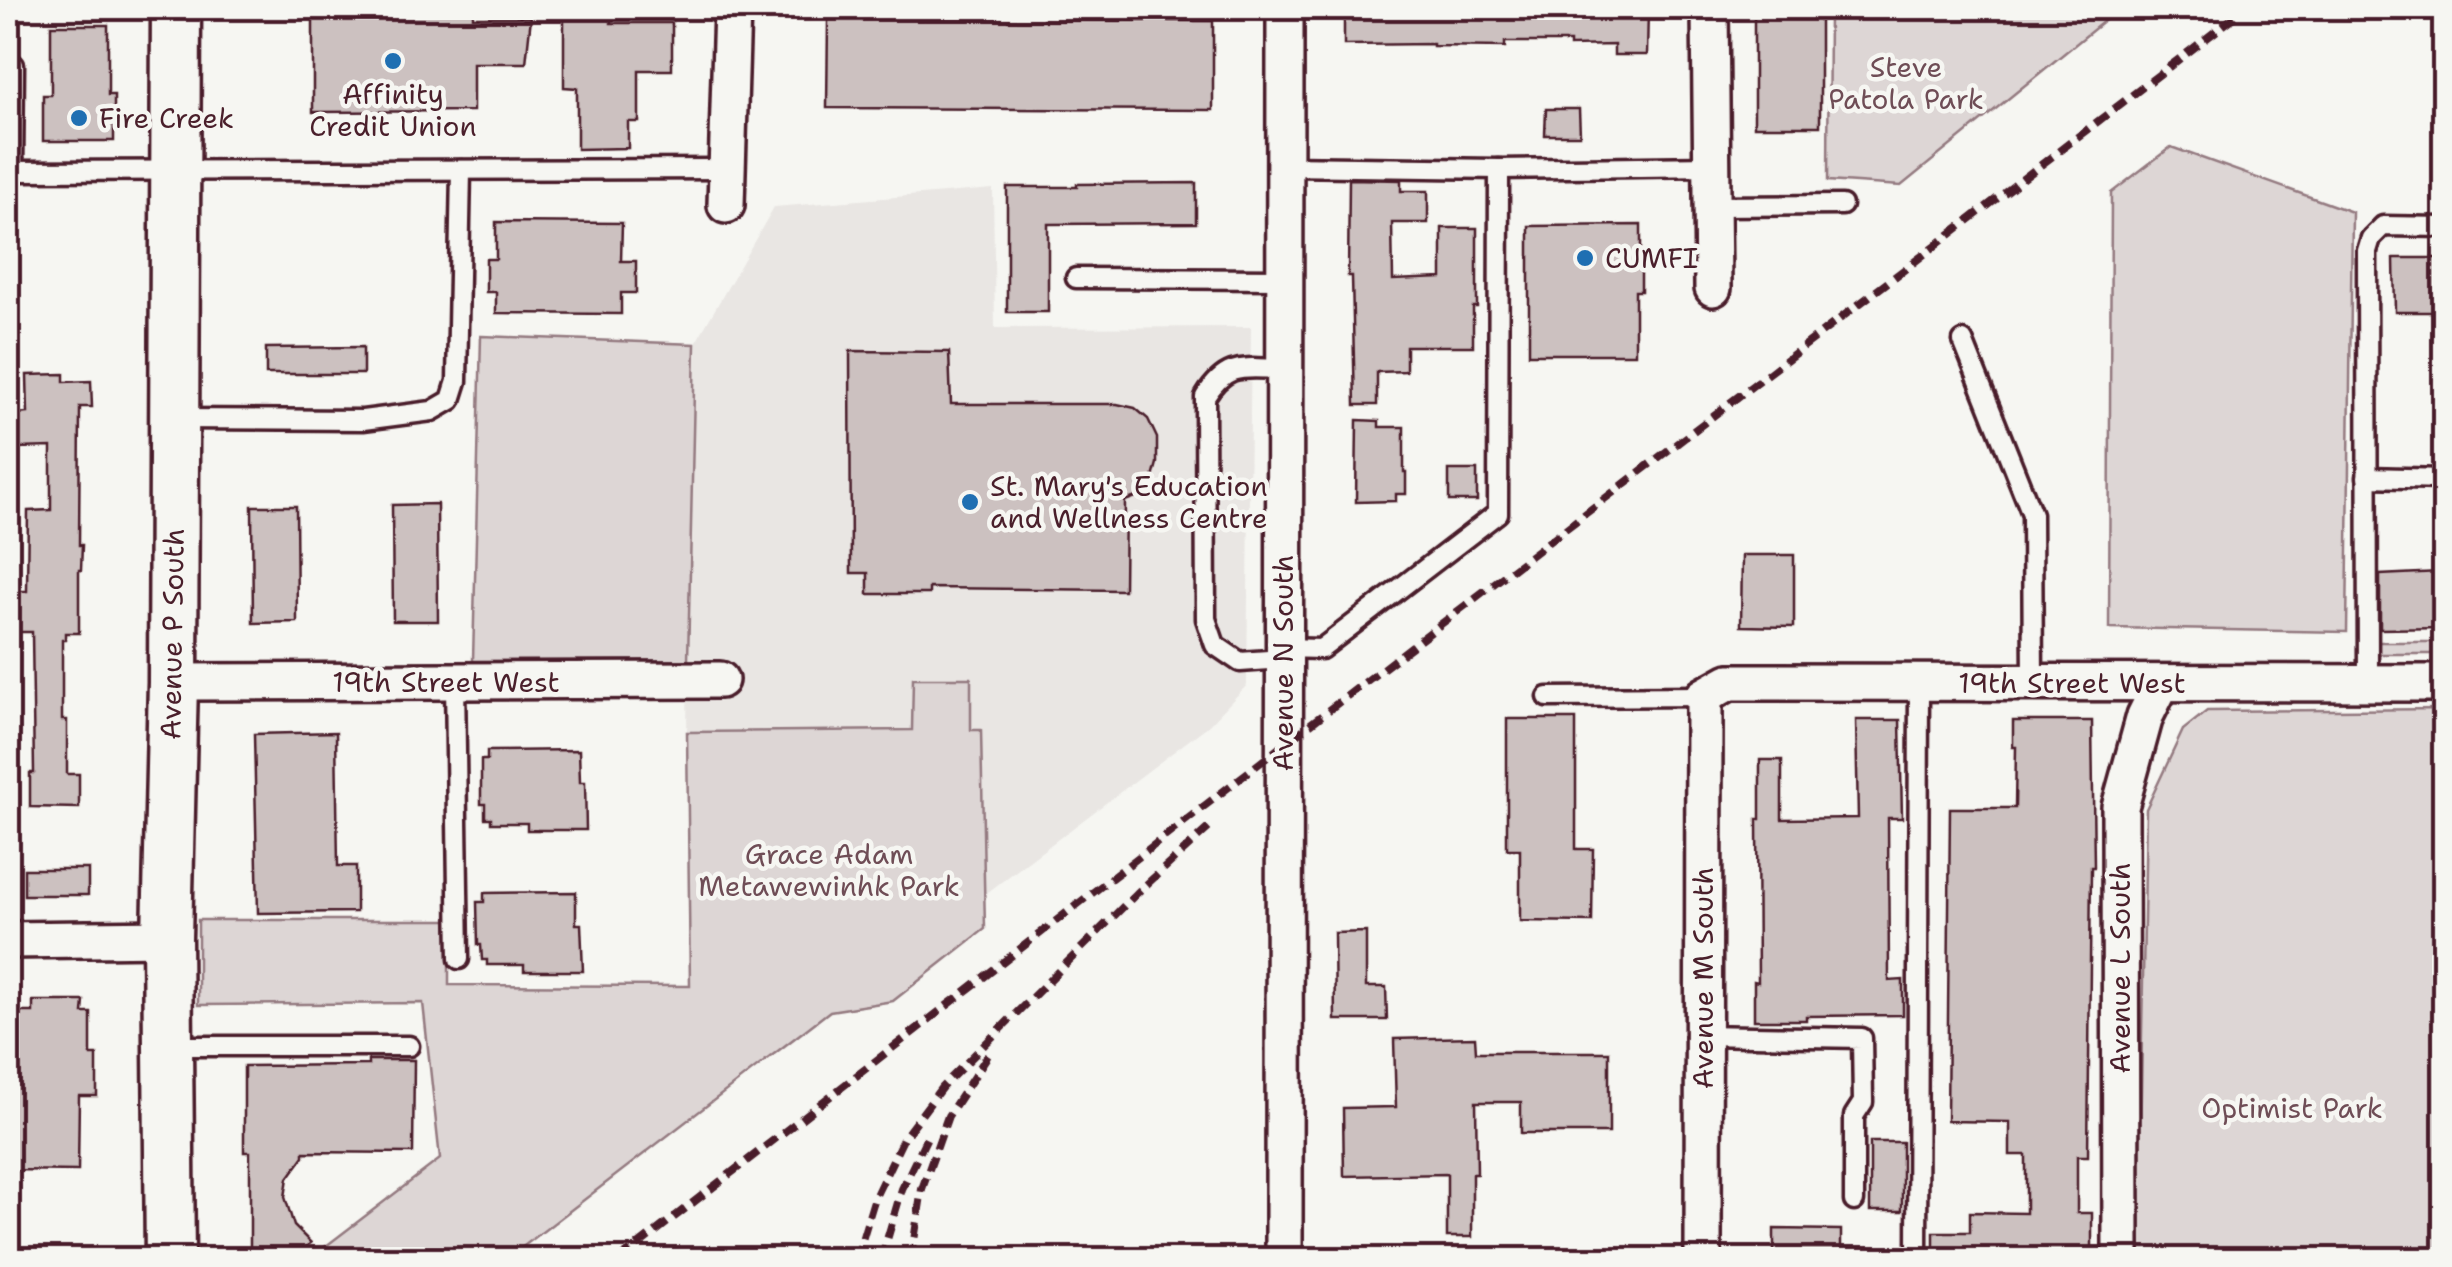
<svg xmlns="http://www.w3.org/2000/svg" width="2452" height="1267" font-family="'Shantell Sans',sans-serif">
	<rect width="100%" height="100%" fill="#f6f6f2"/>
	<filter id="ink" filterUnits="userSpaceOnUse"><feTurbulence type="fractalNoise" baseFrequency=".01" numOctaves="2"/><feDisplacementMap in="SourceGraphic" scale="20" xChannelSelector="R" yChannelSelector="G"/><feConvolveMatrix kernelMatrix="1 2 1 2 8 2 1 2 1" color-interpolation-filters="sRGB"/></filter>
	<g filter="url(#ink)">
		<polygon fill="#e9e6e3" points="993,189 995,328 1251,327 1247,685 1209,725 984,895 980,730 687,732 688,660 695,344 774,207"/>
		<g fill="#ddd6d5" stroke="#947a80" stroke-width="2.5">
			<polygon points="1829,8 2120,8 1901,186 1828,181"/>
			<polygon points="2171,147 2352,212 2347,632 2109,628 2111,193"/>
			<polygon points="481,336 695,344 688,660 473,661"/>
			<polygon points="2373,642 2444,642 2444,654 2375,654"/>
			<polygon points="913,678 971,678 971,730 981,730 985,929 893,1001 830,1011 507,1259 309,1259 440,1159 423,1003 198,1005 198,920 449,920 449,985 690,986 687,732 912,730"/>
			<polygon points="2444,709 2444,1259 2138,1260 2146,809 2183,730 2207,711"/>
		</g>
		<g fill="#ccc1c0" stroke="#4a1f2b" stroke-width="2.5">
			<polygon points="313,8 473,8 473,17 531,17 526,63 473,63 473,111 313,112"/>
			<polygon points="1344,8 1418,8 1418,10 1461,10 1461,14 1523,15 1523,8 1648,9 1647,55 1614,55 1614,45 1570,46 1570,42 1505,42 1505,47 1433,46 1433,44 1344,45"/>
			<rect x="1754" y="8" width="66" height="118"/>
			<polygon points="564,16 611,16 611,23 672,23 672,70 639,70 639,122 628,122 628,148 577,149 577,88 564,87"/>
			<polygon points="828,19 1213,21 1213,110 827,108"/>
			<polygon points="51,25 108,25 108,95 114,95 114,141 43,141 43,95 51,95"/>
			<polygon points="1546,109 1579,109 1580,135 1545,135"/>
			<polygon points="1349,179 1401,180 1401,191 1428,191 1428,223 1392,223 1393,280 1442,278 1442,228 1477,228 1477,307 1473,307 1473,346 1406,346 1406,371 1377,372 1377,405 1355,405 1352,276 1348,276"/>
			<polygon points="1196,183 1196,223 1048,224 1048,312 1007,312 1007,187 1077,187 1077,184"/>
			<polygon points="496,222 622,223 621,261 636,261 636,293 621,293 621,314 496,313 496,292 486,292 486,259 496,259"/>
			<polygon points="1641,225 1641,291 1635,291 1635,354 1529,354 1529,226"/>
			<polygon points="2394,258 2444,258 2444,312 2395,312"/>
			<polygon points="363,347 363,374 266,374 266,348"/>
			<polygon points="850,351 949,352 951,404 1117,404 1135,408 1148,419 1157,438 1157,463 1152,482 1139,496 1125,501 1124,590 929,588 929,594 868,594 868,573 851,573"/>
			<polygon points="64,374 64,382 91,381 92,407 80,407 79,545 82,545 81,570 79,570 79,633 65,633 65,640 62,640 62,720 67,720 67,774 79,774 79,808 30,807 30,773 34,773 32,632 8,632 8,591 27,591 28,511 51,510 51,447 18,448 16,414 28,413 27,375"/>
			<polygon points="1357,420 1379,421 1379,427 1404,427 1404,472 1406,472 1406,494 1396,494 1396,501 1356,502"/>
			<rect x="1449" y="470" width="28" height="31"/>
			<polygon points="437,504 438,621 393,621 392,505"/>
			<polygon points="252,506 296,506 297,622 253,623"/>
			<polygon points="1742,555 1794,555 1794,627 1741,626"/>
			<polygon points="2440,572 2444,574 2444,628 2380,629 2380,575"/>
			<polygon points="1507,719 1576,719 1576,849 1593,849 1592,922 1520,921 1520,849 1507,849"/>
			<polygon points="1856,720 1900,720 1902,818 1888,818 1889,981 1903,980 1903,1015 1806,1016 1806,1020 1754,1020 1754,981 1758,982 1757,819 1760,819 1760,760 1782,760 1782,819 1858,818"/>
			<polygon points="2013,721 2092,721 2094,867 2091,867 2088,1156 2077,1156 2077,1213 2092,1213 2092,1253 2070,1253 2070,1260 1934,1260 1934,1232 1970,1232 1970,1212 2026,1213 2026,1155 2010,1155 2010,1122 1947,1121 1950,808 2015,808 2016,747 2013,747"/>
			<polygon points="336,732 338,866 356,866 356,912 258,913 254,734"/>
			<polygon points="579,750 580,782 585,782 586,830 527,830 527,823 491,823 491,818 485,818 485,804 481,804 481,760 487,760 487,751"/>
			<rect x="24" y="869" width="64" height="26"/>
			<polygon points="576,892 576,924 581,924 583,971 524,971 524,965 487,965 487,960 482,960 481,945 478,945 477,902 484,902 484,893"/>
			<polygon points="1366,932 1366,987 1386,987 1387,1020 1335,1020 1334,933"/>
			<polygon points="33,1001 84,1001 83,1013 91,1013 91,1055 97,1055 97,1096 79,1096 78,1171 10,1170 12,1095 8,1095 8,1054 13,1054 13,1012 33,1012"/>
			<polygon points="1475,1037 1476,1052 1609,1052 1609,1133 1521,1133 1521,1102 1476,1102 1477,1174 1472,1174 1472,1237 1447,1237 1447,1174 1344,1176 1343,1108 1396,1107 1394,1039"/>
			<polygon points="368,1060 414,1060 413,1153 304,1152 304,1156 288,1178 285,1197 294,1226 311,1243 289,1260 250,1260 250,1152 244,1152 244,1066 368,1065"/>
			<rect x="1870" y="1142" width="32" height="69"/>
			<polygon points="1774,1229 1841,1230 1841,1260 1774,1260"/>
		</g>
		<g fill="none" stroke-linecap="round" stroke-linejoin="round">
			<g stroke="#4a1f2b" stroke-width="25">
				<g id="lane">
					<polyline points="1284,166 1499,169 1712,166"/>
					<polyline points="8,171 728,169"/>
					<polyline points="13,171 14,65"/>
					<polyline points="1712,206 1842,205"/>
					<polyline points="1076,278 1284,279"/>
					<polyline points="1963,341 2032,514 2033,683"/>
					<polyline points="174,419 363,420 432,411 451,400 457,381 461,170"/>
					<polyline points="2367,477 2444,479"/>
					<polyline points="1283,648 1321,649 1498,513 1499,169"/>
					<path d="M1283,659L1240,662L1215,645L1206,619L1205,397C1228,360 1246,369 1284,369"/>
					<polyline points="455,682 459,959"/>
					<polyline points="2368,683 2367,251 2371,238 2383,226 2444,227"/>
					<polyline points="1548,697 1704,696"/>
					<polyline points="1702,1035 1862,1038 1863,1102 1854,1116 1854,1201"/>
					<polyline points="169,1046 409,1046"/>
					<polyline points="1917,1260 1919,682"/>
				</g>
			</g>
			<g stroke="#4a1f2b" stroke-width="42">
				<g id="street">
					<polyline points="1710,8 1713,288"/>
					<polyline points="726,205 732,8"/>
					<polyline points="173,682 720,680"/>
					<polyline points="8,940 167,938"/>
					<polyline points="1284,1260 1285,8"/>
					<polyline points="1703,1260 1704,696 1729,682 2444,683"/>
					<polyline points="2121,1260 2120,807 2145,716 2161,684"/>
				</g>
			</g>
			<g stroke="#4a1f2b" stroke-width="55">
				<polyline id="secondary" points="170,1260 167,938 173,682 176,8"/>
			</g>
			<use href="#lane" stroke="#f6f6f2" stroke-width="18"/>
			<use href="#street" stroke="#f6f6f2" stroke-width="35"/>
			<use href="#secondary" stroke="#f6f6f2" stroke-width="48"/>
			<g stroke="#4a1f2b" stroke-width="8" stroke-dasharray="15 8" stroke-linecap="butt">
				<polyline points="619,1260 1283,745 2246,8"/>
				<polyline points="856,1260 875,1197 903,1139 942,1087 1137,893 1214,823"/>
				<polyline points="881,1260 902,1189 928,1135"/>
				<polyline points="911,1260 922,1189 948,1116 990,1052"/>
			</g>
		</g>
	</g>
	<g fill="#1f6fb2" stroke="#f6f6f2" stroke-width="4">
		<circle cx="393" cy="61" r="10"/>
		<circle cx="79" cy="118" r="10"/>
		<circle cx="1585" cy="258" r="10"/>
		<circle cx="970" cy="502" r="10"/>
	</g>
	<g text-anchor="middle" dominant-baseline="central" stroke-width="9" stroke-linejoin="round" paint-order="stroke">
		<g font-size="28" fill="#6f4d56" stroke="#f6f6f2">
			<text x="1906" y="67">Steve<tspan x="1906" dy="32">Patola Park</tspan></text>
			<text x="829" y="854">Grace Adam<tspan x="829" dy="32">Metawewinhk Park</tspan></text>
			<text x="2292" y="1108">Optimist Park</text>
		</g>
		<g font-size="28" fill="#4a1f2b" stroke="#f6f6f2" text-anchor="start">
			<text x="393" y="94" text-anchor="middle">Affinity<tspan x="393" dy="32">Credit Union</tspan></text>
			<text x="99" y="118">Fire Creek</text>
			<text x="1605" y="258">CUMFI</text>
			<text x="990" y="486">St. Mary's Education<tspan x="990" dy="32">and Wellness Centre</tspan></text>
		</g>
		<g font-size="28" fill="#4a1f2b" stroke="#f6f6f2">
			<text transform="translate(172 634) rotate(-89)">Avenue P South</text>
			<text transform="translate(1283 663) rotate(-90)">Avenue N South</text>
			<text x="446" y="682">19th Street West</text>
			<text x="2072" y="683">19th Street West</text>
			<text transform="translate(2120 968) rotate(-90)">Avenue L South</text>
			<text transform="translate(1703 978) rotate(-90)">Avenue M South</text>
		</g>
	</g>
	<rect width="2452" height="1267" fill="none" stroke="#f6f6f2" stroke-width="40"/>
	<rect x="20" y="20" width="2412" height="1227" fill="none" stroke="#4a1f2b" stroke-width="4" filter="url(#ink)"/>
</svg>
